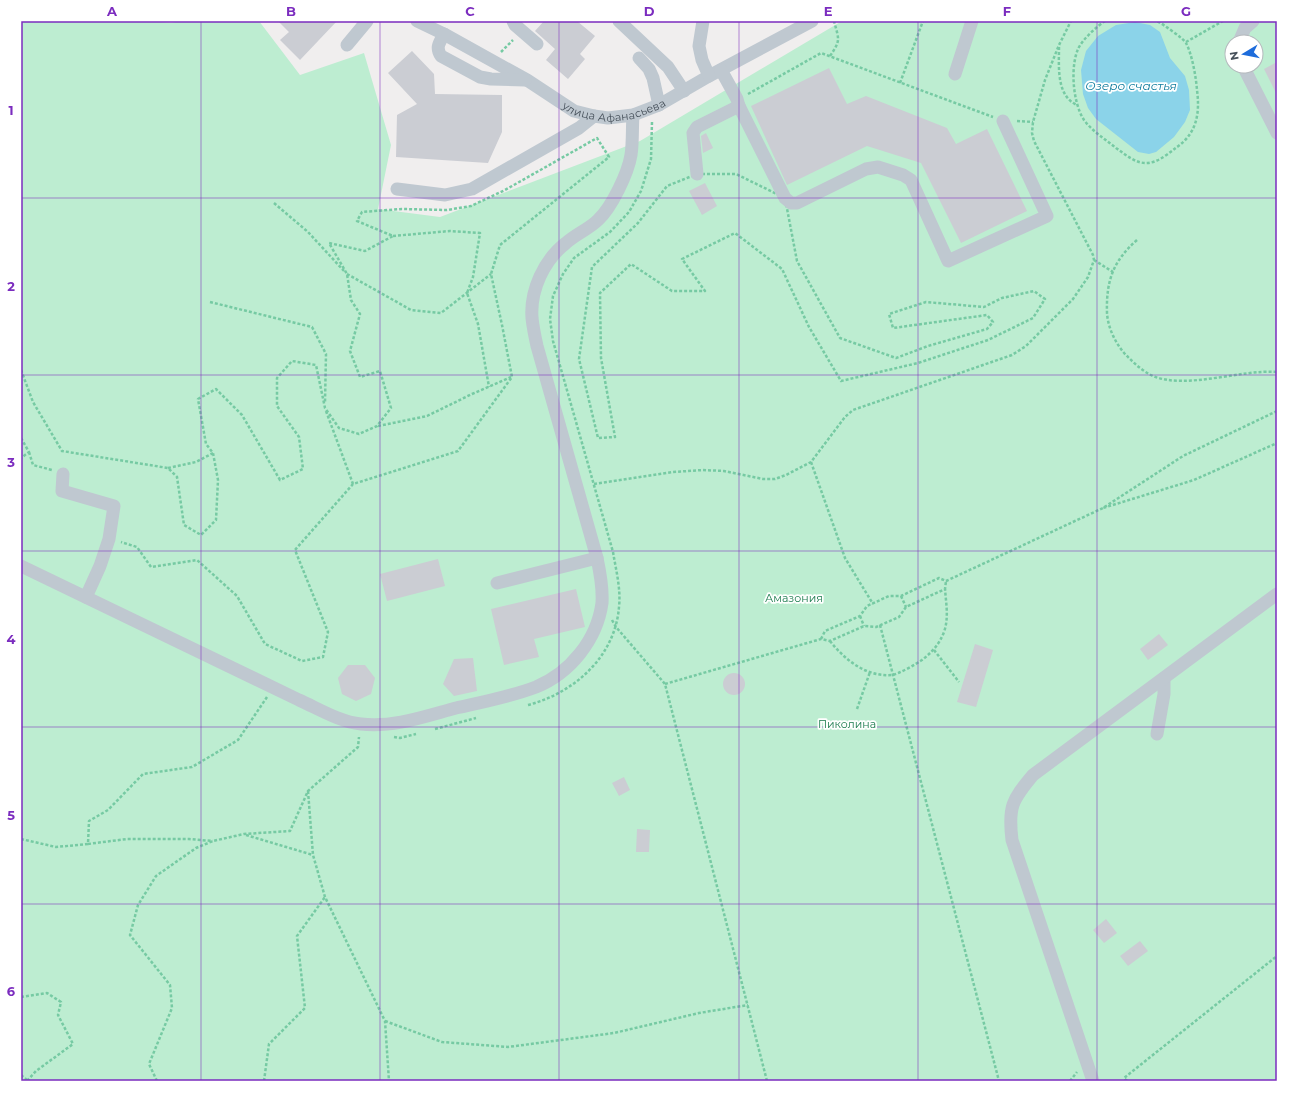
<svg xmlns="http://www.w3.org/2000/svg" width="1298" height="1102" font-family="Montserrat,sans-serif">
<style>
.green{fill:#bdedd1;fill-rule:evenodd}
.water{fill:#8bd3e9}
.building{fill:#cbcdd3}
.lines{fill:none;stroke-linecap:round;stroke-linejoin:round}
.path{stroke:#76caa3;stroke-width:2.5;stroke-dasharray:3 2;stroke-linecap:butt}
.minor{stroke:#bfc8d0;stroke-width:13}
.grid{fill:none;stroke:#7b2cbf;stroke-width:1;stroke-opacity:0.55}
.labels{text-anchor:middle;dominant-baseline:central;stroke-width:3.5;stroke-linejoin:round;paint-order:stroke}
.street-label{font-size:11px;fill:#47515b;stroke:#fff}
.park-label{font-size:11px;fill:#197a4c;stroke:#fff}
.water-label{font-size:12px;font-style:italic;fill:#107c9d;stroke:#fff}
.neatline{fill:none;stroke:#7b2cbf;stroke-width:1.5}
.grid-label{font-size:13px;text-anchor:middle;font-weight:bold;fill:#7b2cbf}
</style>
<rect width="100%" height="100%" fill="#f0eeee"/>
<path class="green" d="M21,21h130l20,2 10,-2h78l41,54 64,-22 27,92 -13,64 62,8 200,-76 202,-120h435v1060h-1256zM1232,42h24v24h-24z"/>
<polygon class="water" points="1135,22 1150,25 1160,32 1170,58 1185,76 1189,90 1190,110 1185,122 1174,137 1156,152 1149,154 1138,152 1096,119 1088,108 1083,94 1081,70 1086,51 1098,36 1116,25"/>
<g class="building">
<polygon points="278,21 337,21 300,60 280,40 289,32"/>
<polygon points="544,21 577,21 595,36 580,54 585,59 568,79 546,60 555,49 535,31"/>
<polygon points="412,51 434,74 435,94 502,95 502,132 488,163 396,157 397,115 417,104 388,73"/>
<polygon points="1277,62 1277,95 1264,69"/>
<polygon points="829,68 847,104 866,96 947,128 956,144 987,129 1027,211 961,243 921,163 867,146 787,185 751,106"/>
<polygon points="706,133 713,148 703,153 701,136"/>
<polygon points="705,183 717,206 702,215 689,191"/>
<polygon points="438,559 445,586 387,601 380,574"/>
<polygon points="576,589 585,627 534,639 539,657 504,665 491,609"/>
<polygon points="1159,634 1168,645 1148,660 1140,649"/>
<polygon points="975,644 993,650 976,707 957,702"/>
<polygon points="473,658 477,691 454,696 443,684 454,659"/>
<polygon points="348,665 365,665 375,678 371,694 356,701 342,694 338,678"/>
<circle cx="734" cy="684" r="11"/>
<polygon points="624,777 630,790 619,796 612,783"/>
<polygon points="637,829 650,830 649,852 636,852"/>
<polygon points="1106,919 1117,933 1104,943 1093,930"/>
<polygon points="1140,941 1148,951 1128,966 1120,956"/>
</g>
<g class="lines">
<g class="path">
<path d="M1105,21c-9,6 -23,19 -27,28 -8,19 -5,54 6,71 9,12 21,19 32,28 10,7 20,16 32,15 11,-1 21,-10 29,-16 20,-14 23,-34 20,-57 -1,-13 -5,-36 -11,-47 -2,-4 -23,-19 -29,-22"/>
<polyline points="1186,42 1223,21"/>
<path d="M1059,47c0,19 -3,49 18,58"/>
<polyline points="501,52 513,40"/>
<path d="M830,56c11,-16 9,-16 4,-35"/>
<polyline points="900,83 923,21"/>
<polyline points="748,94 821,53 993,117"/>
<polyline points="1017,121 1033,122"/>
<polygon points="697,174 736,174 785,198 797,261 840,338 896,358 928,346 987,329 993,322 987,315 893,328 889,314 926,302 984,307 1002,298 1034,291 1045,299 1033,318 988,340 918,363 841,381 809,327 782,269 735,233 682,259 705,291 672,291 631,264 600,293 601,358 615,437 598,438 579,359 592,267 638,223 667,186"/>
<polyline points="274,203 308,232 344,271"/>
<polyline points="393,236 450,231 480,233 473,277 467,293 478,324 489,387"/>
<path d="M1137,240c-24,21 -31,41 -30,73 1,16 10,34 22,45 7,7 15,14 24,18 33,14 88,-7 124,-4"/>
<polyline points="1094,260 1113,272"/>
<polyline points="347,274 411,310 441,313 491,274"/>
<polyline points="210,302 312,327 326,354 325,402"/>
<polyline points="21,370 33,402 62,451 168,468 177,477 184,525 201,535 216,520 218,480 213,453 206,444 198,399 216,389 242,415 280,480 303,469 299,437 277,406 277,378 292,361 316,365 325,408 339,428 359,434 377,426 391,408 380,371 360,377 350,351 360,314 351,300 347,274 329,243 365,251 393,236 357,221 362,212 402,209 447,210 471,206 505,190 597,138 609,157 500,245 491,274 502,325 512,377 458,451 353,484 295,550 328,632 323,657 302,661 265,644 237,596 197,560 151,567 137,547 121,542"/>
<polyline points="326,411 353,484"/>
<polyline points="1277,411 1183,456 1103,508 1194,480 1277,443"/>
<polyline points="378,426 427,416 472,394 511,377"/>
<polyline points="21,438 29,452 21,458"/>
<polyline points="29,452 33,465 52,470"/>
<polyline points="811,462 845,558 873,604"/>
<polyline points="168,468 196,462 213,453"/>
<polyline points="594,484 673,472 703,470 724,471 763,479 775,479 786,475 811,462 845,417 853,410 1012,355 1026,346 1073,299 1088,277 1094,260 1093,255 1034,141 1032,133 1033,122 1045,80 1059,45 1071,21"/>
<polyline points="901,596 906,607"/>
<polyline points="860,616 864,626"/>
<polyline points="612,620 616,627 665,684 767,1081"/>
<polyline points="880,625 999,1081"/>
<polyline points="821,639 825,631 860,616 867,606 889,596 901,596 939,578 946,581 1103,508"/>
<path d="M830,641c15,19 36,36 62,34 7,-1 24,-11 30,-15 10,-8 17,-15 22,-28 5,-14 2,-29 1,-43"/>
<polyline points="934,650 959,682"/>
<polyline points="665,684 821,639 830,641 864,626 876,627 899,617 906,607 945,589 946,581"/>
<path d="M528,705c46,-12 87,-48 91,-98 2,-18 -3,-37 -6,-55l-60,-211 -3,-22 3,-23 10,-22 11,-16 36,-26 19,-20 12,-21 10,-32 1,-37"/>
<polyline points="857,709 870,672"/>
<polyline points="435,729 476,718"/>
<polyline points="394,737 400,738 416,734"/>
<polyline points="308,791 313,855 325,897 385,1021 389,1081"/>
<polyline points="246,835 313,855"/>
<polyline points="21,839 56,847 88,844 89,821 108,810 143,774 192,767 238,740 267,697"/>
<polyline points="88,844 127,839 189,839 213,841"/>
<polyline points="21,997 47,993 61,1002 58,1015 73,1044 36,1071 27,1081"/>
<polyline points="385,1021 442,1042 508,1047 614,1033 699,1013 748,1005"/>
<polyline points="21,1075 27,1080"/>
<polyline points="157,1081 149,1064 172,1008 170,985 130,935 138,905 156,876 196,848 213,841 244,834 290,831 308,791 358,747 359,737"/>
<polyline points="264,1081 269,1044 305,1008 297,936 325,897"/>
<polyline points="1070,1081 1077,1072"/>
<polyline points="1127,1081 1124,1078 1277,956"/>
</g>
<g class="minor">
<path id="s1" d="M417,21l27,13 83,46 47,31 20,5 14,2 25,-3 26,-10 50,-29 103,-55"/>
<polyline points="513,21 515,25 537,44"/>
<polyline points="619,21 668,67 684,91"/>
<polyline points="703,21 699,46 702,60 709,76"/>
<path d="M444,34c-4,8 -9,13 -3,22l39,21 11,2 34,1"/>
<polyline points="1239,42 1245,28 1253,21"/>
<polyline points="347,45 367,21"/>
<polyline points="639,58 649,69 653,78 659,105"/>
<polyline points="1243,66 1277,133"/>
<polyline points="721,70 737,99 739,106 785,198 791,203 797,203 866,169 878,167 903,175 911,180 948,261 1047,216 1003,121"/>
<polyline points="955,74 972,21"/>
<polyline points="697,174 693,133 697,127 739,106"/>
<polyline points="397,189 445,195 472,189 579,128 594,116"/>
<polyline points="63,474 62,491 114,506 109,539 100,566 86,597"/>
<path d="M21,566l278,134c20,9 41,22 62,24 32,4 65,-8 95,-16 27,-6 54,-11 80,-21 34,-14 61,-47 66,-84 1,-15 -2,-31 -5,-45l-60,-212c-2,-9 -4,-19 -5,-28 -2,-28 12,-58 34,-75 10,-9 23,-14 32,-23 14,-13 30,-47 33,-65 2,-13 1,-27 2,-40"/>
<polyline points="497,583 597,558"/>
<polyline points="1157,734 1164,694 1164,678"/>
<path d="M1093,1081l-81,-241c-4,-33 0,-40 21,-65l244,-181"/>
</g>
</g>
<path class="grid" d="M201,21v1060M380,21v1060M559,21v1060M739,21v1060M918,21v1060M1097,21v1060M21,198h1256M21,375h1256M21,551h1256M21,727h1256M21,904h1256"/>
<g class="labels">
<g class="street-label">
<text stroke="none"><textPath href="#s1" startOffset="222">улица Афанасьева</textPath></text>
</g>
<g class="park-label">
<text x="794" y="598">Амазония</text>
<text x="847" y="724">Пиколина</text>
</g>
<g class="water-label">
<text x="1131" y="85">Озеро счастья</text>
</g>
</g>
<rect width="1298" height="1102" fill="none" stroke="#ffffff" stroke-width="44"/>
<g transform="translate(1244 54) rotate(260)"><circle r="19" fill="#ffffff" stroke="#b5b9bd"/>
<path d="M0-3L7 15L0 10L-7 15Z" fill="#1e6cdb"/>
<text y="-6" font-size="11" font-weight="bold" text-anchor="middle" fill="#47515b">N</text>
</g>
<rect x="22" y="22" width="1254" height="1058" class="neatline"/>
<g class="grid-label">
<text x="112" y="16">A</text>
<text x="291" y="16">B</text>
<text x="470" y="16">C</text>
<text x="649" y="16">D</text>
<text x="828" y="16">E</text>
<text x="1007" y="16">F</text>
<text x="1186" y="16">G</text>
<text x="11" y="115">1</text>
<text x="11" y="291">2</text>
<text x="11" y="467">3</text>
<text x="11" y="644">4</text>
<text x="11" y="820">5</text>
<text x="11" y="996">6</text>
</g>
</svg>
